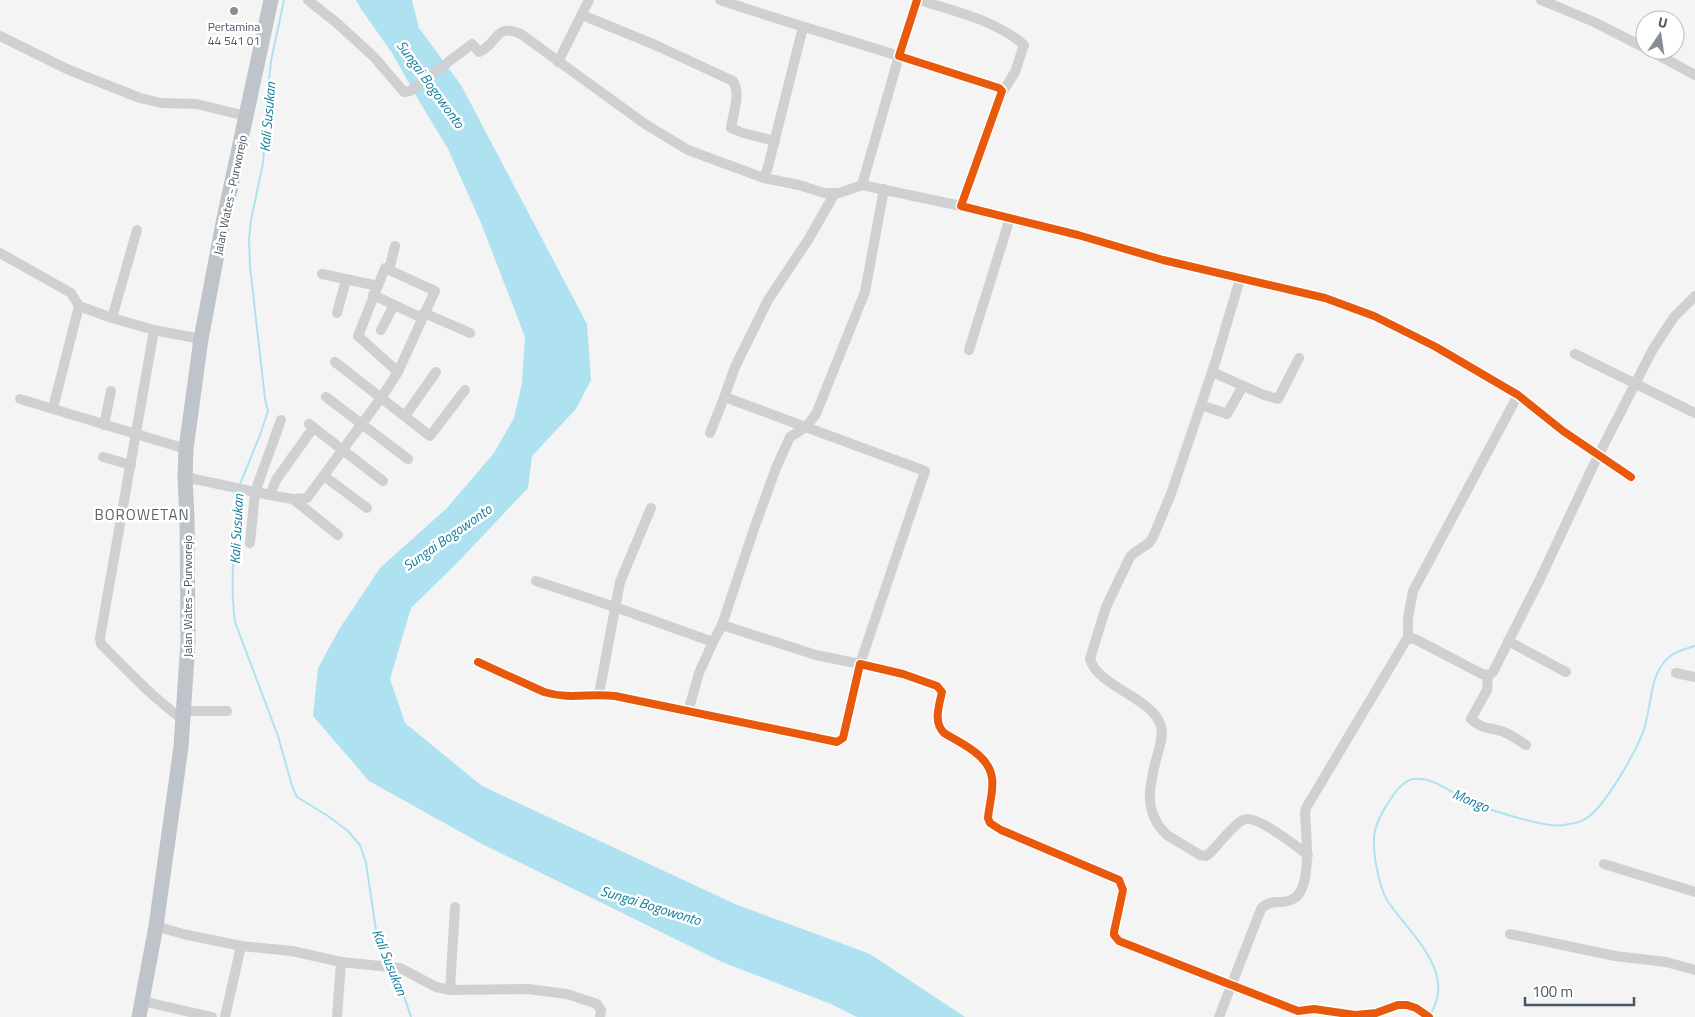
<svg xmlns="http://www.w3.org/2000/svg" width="1695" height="1017" font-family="'Titillium Web',sans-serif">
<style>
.water{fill:#aee2f0}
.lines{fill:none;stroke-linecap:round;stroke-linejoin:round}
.stream{stroke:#aee2f0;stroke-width:2}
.minor{stroke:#ced0d2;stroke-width:10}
.highway{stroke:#bec4c9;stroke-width:15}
.cycleway-casing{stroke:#fff;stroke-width:11}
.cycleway{stroke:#e8590c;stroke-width:8}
.poi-dot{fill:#868d94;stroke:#fff;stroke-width:2}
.labels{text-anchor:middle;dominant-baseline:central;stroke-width:5;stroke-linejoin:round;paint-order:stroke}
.poi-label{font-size:12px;fill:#4a5661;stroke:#fff}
.street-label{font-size:12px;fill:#4a5661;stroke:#fff}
.water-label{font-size:14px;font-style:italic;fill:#0c7c9b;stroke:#fff}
.quarter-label{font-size:15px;letter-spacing:1px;fill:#5f6368;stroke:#fff}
</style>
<rect width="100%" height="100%" fill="#f4f4f4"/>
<polygon class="water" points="356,0 412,0 419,28 461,85 587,324 591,380 576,409 532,456 528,488 457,563 411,608 390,679 405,723 482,786 735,904 870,954 965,1017 857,1017 831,1004 722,962 482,844 369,781 313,716 318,668 340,628 380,568 447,508 494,453 514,418 522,383 525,337 481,223 448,149 419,101 392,53 361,9"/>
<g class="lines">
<g class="stream">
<polyline points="240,484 260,435 268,411 265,399 250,266 249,239 251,220 263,163 268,89 271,61 284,0"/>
<path d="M237,491c-1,8 1,16 0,23 -3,36 -7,72 -2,108l43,114 14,50 5,11 31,19 20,15 12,14 6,18 10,67 17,33"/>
<polyline points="396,972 411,1017"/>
<path d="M1430,1015c28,-44 -22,-82 -43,-115 -8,-14 -14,-45 -13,-62 1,-14 8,-26 16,-38 5,-8 14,-20 24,-21 23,-2 39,17 59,24 17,7 75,26 91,22 6,-1 16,-2 21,-6 19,-10 52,-69 59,-90 8,-23 5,-54 24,-71 7,-7 18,-9 27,-12"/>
</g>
<g class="minor">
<path d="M308,0l30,24 36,33 30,35 6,-1 62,-47 7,8c19,-7 15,-30 42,-18l124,90 43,26 76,28 35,7 25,8h15l23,-8"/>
<path d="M720,0c59,20 119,37 179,56l-37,129 99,21"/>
<polyline points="917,0 899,56 999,88 1002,91 961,206 1078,235 1163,260 1325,298 1374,316 1436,347 1518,395 1563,431 1631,477"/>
<path d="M920,0c36,12 75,20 104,45l-9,27 -13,21"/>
<polyline points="1541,0 1594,22 1645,48"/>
<path d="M582,15l71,29 80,37c8,14 0,32 -2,47l12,5 32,8"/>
<polyline points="0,36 69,70 140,98 161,103 197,104 246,116"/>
<polyline points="1649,50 1695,75"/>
<polyline points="558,62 589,0"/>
<polyline points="764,178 768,167 803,27"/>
<polyline points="0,253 71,293 79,306 112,318 154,330 201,339"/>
<polyline points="389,270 395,246"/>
<polyline points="322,274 378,286"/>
<path d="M1240,279l-24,81 -45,134 -18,43 -4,6 -15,10 -4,4 -24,50 -16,52c7,27 63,39 71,67 2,8 0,15 -2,23 -8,30 -19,61 8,86l33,20 6,1 4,-3c8,-8 24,-29 33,-33 12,-7 54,27 65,35"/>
<polyline points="373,295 422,318"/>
<polyline points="337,313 346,280"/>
<polyline points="424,313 470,333"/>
<polyline points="112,318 137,230"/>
<path d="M154,330l-54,308 1,6c26,26 51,53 80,74"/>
<polyline points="381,330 394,305"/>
<polyline points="969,350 1010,218"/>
<polyline points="1575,354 1695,413"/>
<polyline points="335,362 430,436 465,390"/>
<polyline points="1212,372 1264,395 1278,399 1299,358"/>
<polyline points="326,397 408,459"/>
<polyline points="724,398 735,367 768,300 808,240 835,193"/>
<polyline points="20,399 186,449"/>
<polyline points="1201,405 1227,414 1243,386"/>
<polyline points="53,408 79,306"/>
<polyline points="405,416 436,372"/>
<polyline points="309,424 383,481"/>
<polyline points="104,425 111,391"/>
<polyline points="710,433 724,398 730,399 925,471 860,664 816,655 722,625"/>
<polyline points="103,457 131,465"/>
<polyline points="324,476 367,508"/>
<polyline points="185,477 270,495 293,499 307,498 381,398 398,372 435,291 385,268 358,336 398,372"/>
<polyline points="270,495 276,480 313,428"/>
<polyline points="293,499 338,535"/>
<polyline points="250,543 255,492 281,420"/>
<polyline points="536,581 615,607 713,642"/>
<polyline points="1408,638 1408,618 1413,591 1518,395"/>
<polyline points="1508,641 1566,672"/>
<path d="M478,662l66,30c26,8 45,1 71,4l222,46 6,-4 17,-74 43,10 34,12 5,6c-3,14 -9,30 2,41 18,11 45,22 48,45 2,12 -3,27 -4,40l2,5 11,7 118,50 4,10 -9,42v3l5,6 179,70 16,-2 41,6 21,-2 22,-8h9l9,3 13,9"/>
<polyline points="1676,673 1695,677"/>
<path d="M1488,675l-1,15 -16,29c10,9 14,8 26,11 11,2 20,9 29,15"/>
<polyline points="599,694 620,582 651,508"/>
<polyline points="182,711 227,711"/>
<polyline points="688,712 699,673 713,642 722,625 755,526 776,468 790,437 806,427 816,414 865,292 884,189"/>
<polyline points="1604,864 1695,892"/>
<polyline points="156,926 183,934 241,946 292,951 341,962 400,968 436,987 450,990 528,989 567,994 597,1004 601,1010 600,1017"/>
<polyline points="1510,934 1615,956 1666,962 1695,970"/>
<polyline points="450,990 455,907"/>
<polyline points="142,1001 212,1017"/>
<polyline points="225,1017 241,946"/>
<polyline points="337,1017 341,962"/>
<path d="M1219,1017l42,-108c11,-12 20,-3 32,-10 20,-10 13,-66 12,-85l1,-6 99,-166 3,-4 7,1 67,35 6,1 5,-3 48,-95 53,-113 59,-115 21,-32 21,-21"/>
</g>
<polyline class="highway" points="139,1017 156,926 181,747 188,642 187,519 185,477 186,449 201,339 223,223 271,0"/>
<g class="cycleway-casing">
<g id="cycleway">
<polyline points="917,0 899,56 999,88 1002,91 961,206 1078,235 1163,260 1325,298 1374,316 1436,347 1518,395 1563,431 1631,477"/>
<path d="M478,662l66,30c26,8 45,1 71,4l222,46 6,-4 17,-74 43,10 34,12 5,6c-3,14 -9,30 2,41 18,11 45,22 48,45 2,12 -3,27 -4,40l2,5 11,7 118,50 4,10 -9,42v3l5,6 179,70 16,-2 41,6 21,-2 22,-8h9l9,3 13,9"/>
</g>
</g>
<use href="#cycleway" class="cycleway"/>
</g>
<circle class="poi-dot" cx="234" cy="11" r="5"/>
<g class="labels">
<g class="poi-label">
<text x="234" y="26">Pertamina<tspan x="234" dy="14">44 541 01</tspan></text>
</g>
<g class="street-label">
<text transform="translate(230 195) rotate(-78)">Jalan Wates - Purworejo</text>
<text transform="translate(187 596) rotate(-90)">Jalan Wates - Purworejo</text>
</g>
<g class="water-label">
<text transform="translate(431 84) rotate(54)">Sungai Bogowonto</text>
<text transform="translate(267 117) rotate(-85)">Kali Susukan</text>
<text transform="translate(236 529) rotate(-87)">Kali Susukan</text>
<text transform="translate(447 537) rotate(-35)">Sungai Bogowonto</text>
<text transform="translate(1471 800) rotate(23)">Mongo</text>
<text transform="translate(651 905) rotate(17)">Sungai Bogowonto</text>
<text transform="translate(390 962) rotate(68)">Kali Susukan</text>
</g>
<g class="quarter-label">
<text x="142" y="514">BOROWETAN</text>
</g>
</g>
<g transform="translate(1660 35) rotate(13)"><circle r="24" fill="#ffffff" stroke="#b7bbc0"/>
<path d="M0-4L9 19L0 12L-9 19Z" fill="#868d94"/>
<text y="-8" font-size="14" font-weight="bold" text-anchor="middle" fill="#4a5661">U</text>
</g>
<path d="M1525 997v8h109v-8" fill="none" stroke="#4a5661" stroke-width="2.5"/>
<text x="1532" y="997" font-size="15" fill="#4a5661" stroke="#ffffff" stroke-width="4" paint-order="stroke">100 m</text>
</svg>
